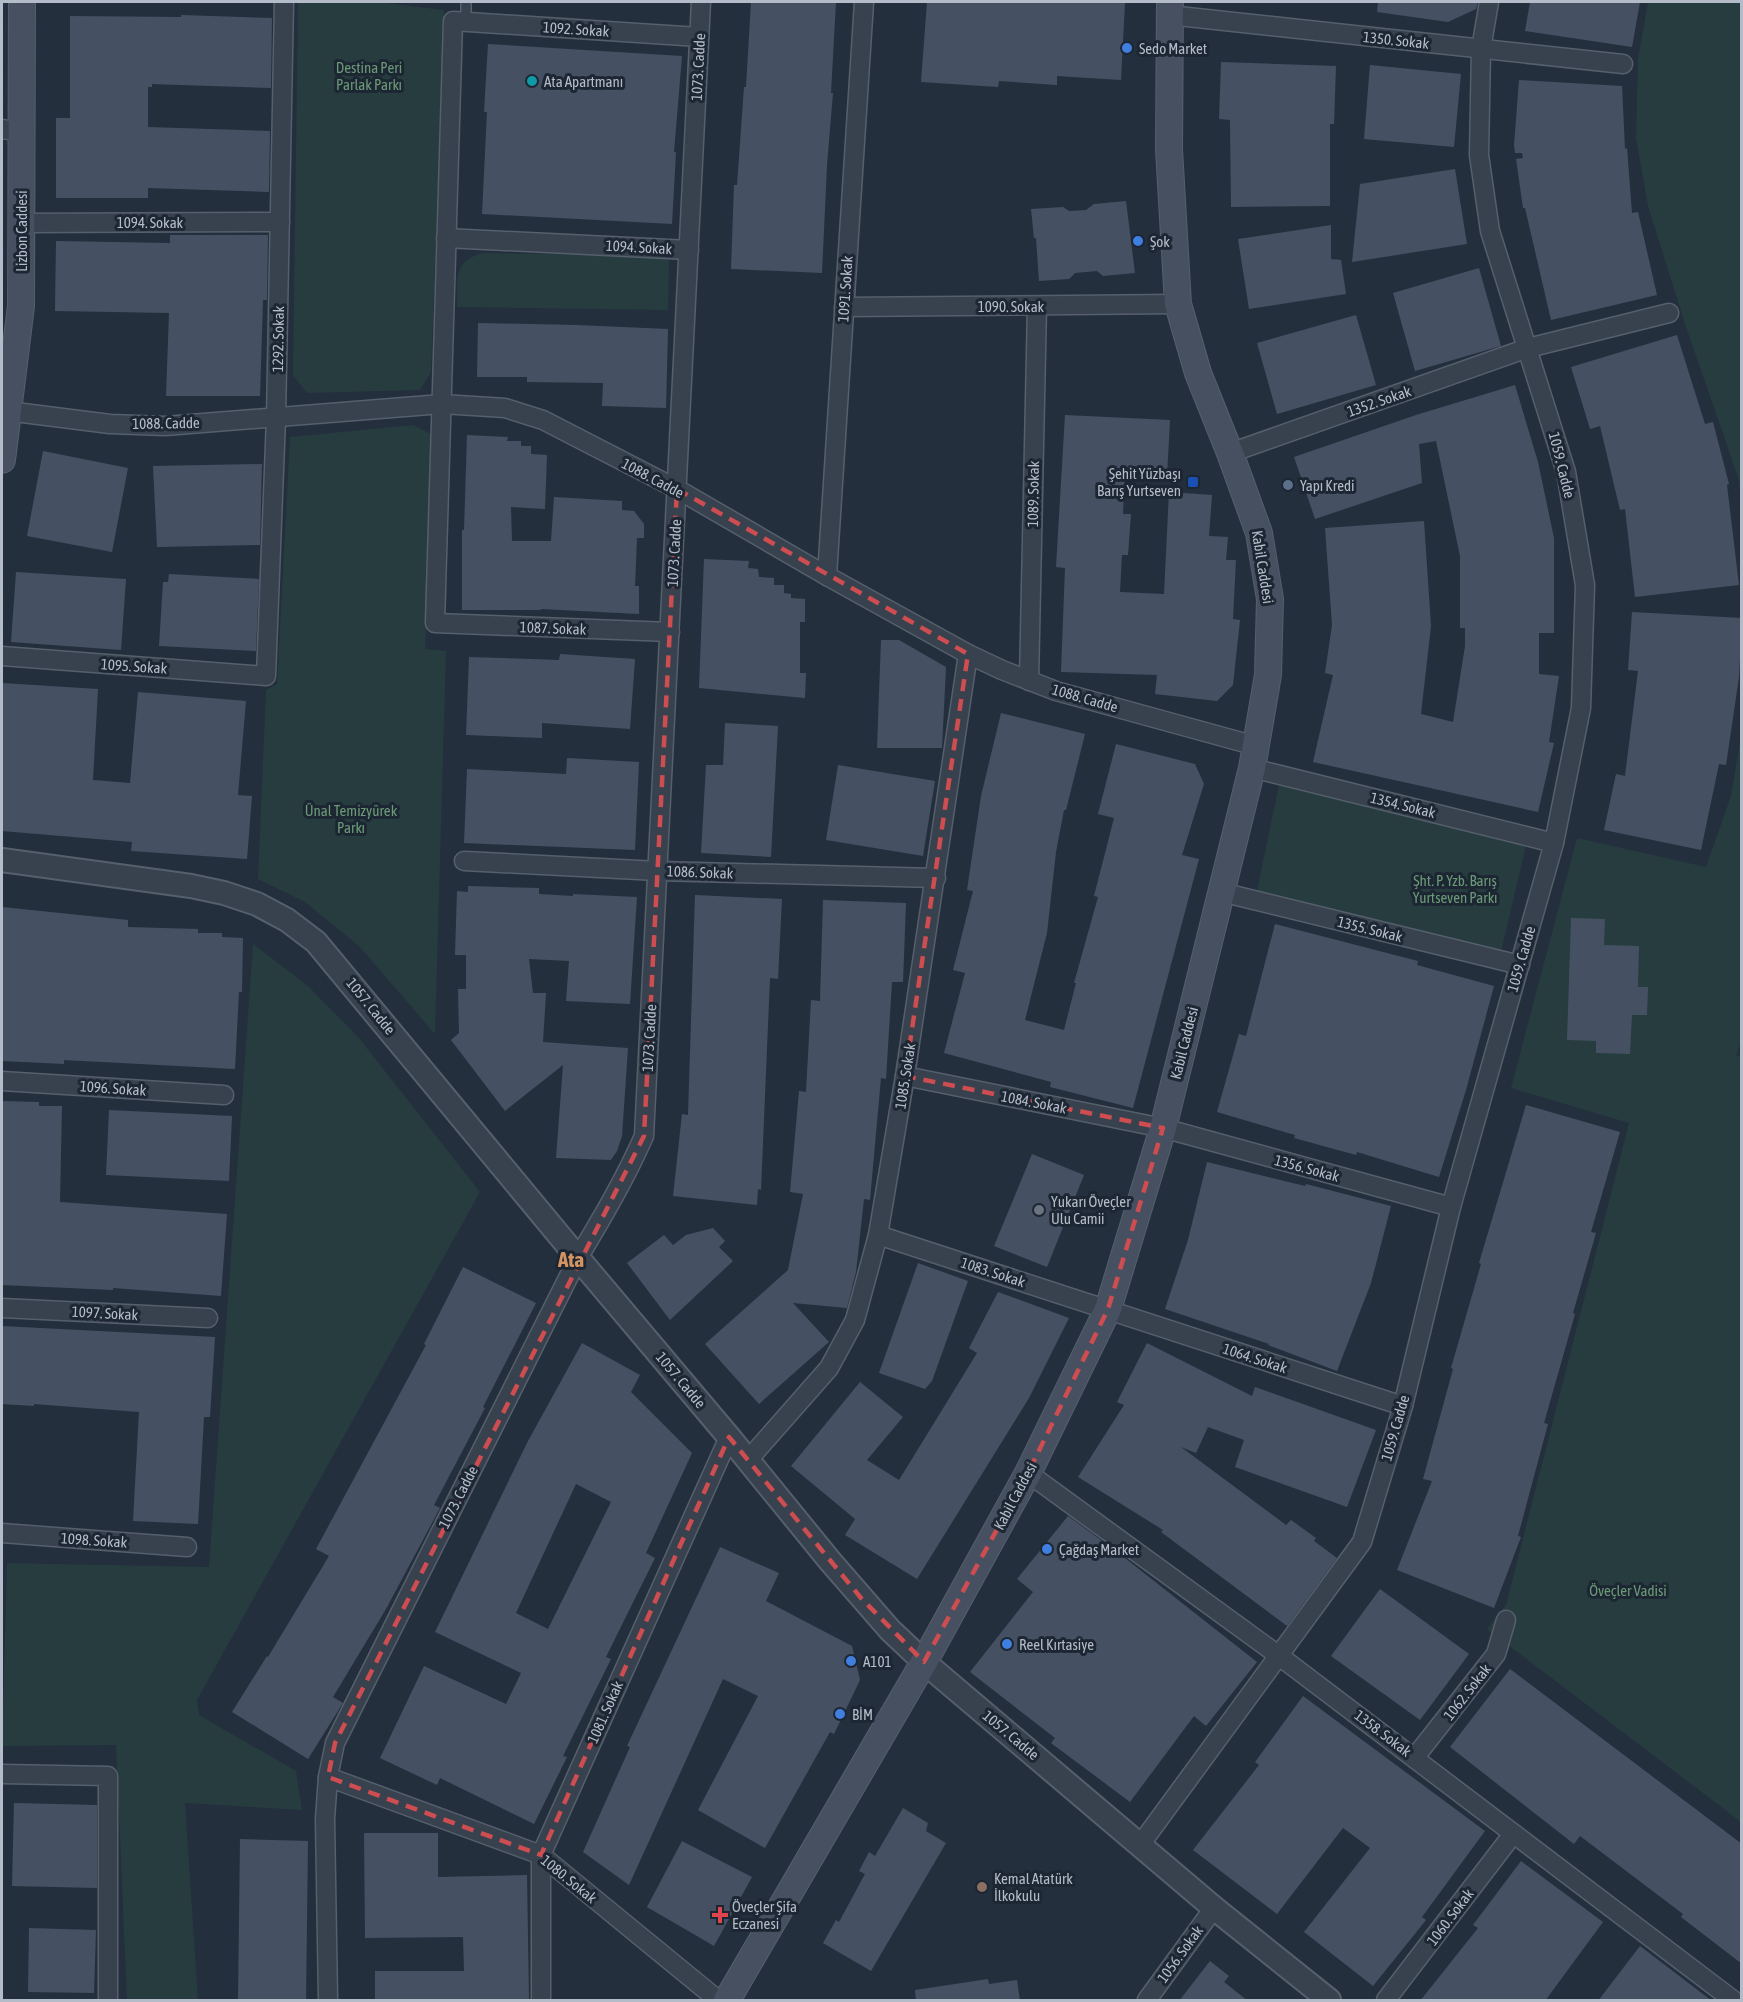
<svg xmlns="http://www.w3.org/2000/svg" width="1743" height="2002" font-family="'Asap Condensed',sans-serif">
<style>
.green{fill:#263c3f}
.building{fill:#455162;fill-rule:evenodd}
.lines{fill:none;stroke-linecap:round;stroke-linejoin:round}
.service-casing{stroke:#565f6c;stroke-width:12}
.minor-casing{stroke:#565f6c;stroke-width:21}
.tertiary-casing{stroke:#565f6c;stroke-width:26}
.secondary-casing{stroke:#565f6c;stroke-width:28}
.service{stroke:#38414e;stroke-width:9}
.minor{stroke:#38414e;stroke-width:18}
.tertiary{stroke:#38414e;stroke-width:22}
.secondary{stroke:#465061;stroke-width:26}
.marked{fill:none;stroke:#ce4d50;stroke-width:4.5;stroke-dasharray:12 8;stroke-linejoin:round}
.shop-dot{fill:#3f7fe0;stroke:#1d2633;stroke-width:2}
.culture-dot{fill:#0f9aa8;stroke:#1d2633;stroke-width:2}
.transit-dot{fill:#1a4fb4;stroke:#1d2633;stroke-width:2}
.service-dot{fill:#5c6f8a;stroke:#1d2633;stroke-width:2}
.worship-dot{fill:#6b7280;stroke:#1d2633;stroke-width:2}
.education-dot{fill:#8d6e63;stroke:#1d2633;stroke-width:2}
.health-dot{fill:#e0444e;stroke:#1d2633;stroke-width:2}
.labels{text-anchor:middle;dominant-baseline:central;stroke-width:6;stroke-linejoin:round;paint-order:stroke}
.street-label{font-size:15px;fill:#b4bcc9;stroke:#1d2633}
.poi-label{font-size:15px;fill:#b4bcc9;stroke:#1d2633;text-anchor:start}
.park-label{font-size:15px;fill:#6b9a76;stroke:#1d2633}
.district-label{font-size:21px;font-weight:bold;fill:#d59563;stroke:#1d2633}
</style>
<rect width="100%" height="100%" fill="#242f3e"/>
<g class="green">
<polygon points="298,2 377,2 444,10 431,372 420,390 307,393 293,375"/>
<polygon points="1648,2 1741,2 1741,505 1739,480 1685,324 1648,206 1636,138 1638,59"/>
<path d="M482,253l187,3 -1,54 -211,-3c1,-27 -5,-45 25,-54z"/>
<polygon points="413,425 435,436 425,649 446,651 435,1034 359,946 305,902 258,879 266,690 277,684 290,437"/>
<polygon points="1741,735 1742,1039 1736,1055 1742,1058 1741,1822 1487,1629 1506,1605 1629,1123 1511,1088 1577,838 1706,867 1731,796"/>
<polygon points="1279,785 1526,846 1499,960 1256,895"/>
<polygon points="253,944 308,986 359,1038 480,1192 197,1700 199,1715 296,1771 302,1810 185,1803 198,2000 127,2000 116,1745 2,1746 7,1563 209,1567"/>
</g>
<g class="building">
<polygon points="751,2 836,2 831,93 833,93 827,165 822,273 731,269 734,185 737,185 744,87 746,87"/>
<polygon points="927,2 1125,3 1121,80 1057,76 1057,85 999,81 998,87 921,82"/>
<polygon points="1378,2 1478,2 1476,9 1448,22 1377,12"/>
<polygon points="1530,2 1640,2 1632,47 1525,31"/>
<polygon points="181,15 272,18 271,88 152,84 152,87 148,87 148,127 270,131 269,192 148,188 148,198 56,198 56,118 70,118 70,16 181,17"/>
<polygon points="488,44 682,56 674,152 676,152 672,224 482,214 487,112 484,112"/>
<polygon points="1221,62 1336,66 1334,124 1330,124 1330,206 1231,207 1230,120 1219,119"/>
<polygon points="1370,65 1461,74 1454,147 1364,139"/>
<polygon points="1519,80 1622,86 1625,149 1627,148 1632,213 1638,212 1657,295 1551,320 1525,208 1523,208 1516,159 1523,158 1522,153 1515,153 1514,145"/>
<polygon points="1455,169 1467,244 1352,262 1360,184"/>
<polygon points="1126,201 1135,273 1103,276 1097,271 1075,273 1069,279 1039,281 1036,238 1034,238 1031,209 1063,207 1069,211 1086,210 1094,204"/>
<polygon points="1331,225 1331,259 1341,260 1346,294 1249,309 1238,239"/>
<polygon points="170,235 268,235 267,300 263,300 260,396 166,396 169,313 55,311 56,241 170,243"/>
<polygon points="1479,268 1501,346 1415,371 1393,293"/>
<polygon points="1356,315 1376,385 1277,414 1257,343"/>
<polygon points="478,323 576,325 668,329 666,408 602,406 603,383 527,382 527,377 477,377"/>
<polygon points="1677,335 1705,424 1713,422 1729,484 1727,485 1739,585 1635,597 1625,509 1620,510 1600,426 1590,429 1571,367"/>
<polygon points="1515,385 1538,462 1554,538 1554,633 1539,633 1539,674 1559,676 1549,742 1554,743 1538,812 1313,762 1333,675 1325,673 1332,625 1325,528 1424,521 1431,626 1421,714 1453,722 1465,646 1465,628 1460,628 1460,556 1436,441 1419,444 1422,483 1315,519 1294,457 1416,415"/>
<polygon points="1065,415 1170,420 1167,476 1125,474 1123,514 1131,514 1128,555 1122,555 1120,592 1164,594 1169,492 1212,495 1209,536 1228,537 1226,560 1236,560 1233,619 1240,620 1233,685 1217,701 1155,694 1157,675 1061,672 1065,568 1056,567"/>
<polygon points="467,435 508,437 507,441 521,441 521,446 531,446 531,454 547,455 545,509 511,507 512,541 551,541 554,497 622,501 622,510 634,511 644,524 644,538 637,538 635,586 639,586 639,614 541,609 541,610 462,610 462,530 464,530"/>
<polygon points="43,451 128,468 112,552 27,536"/>
<polygon points="262,464 260,545 157,547 153,466"/>
<polygon points="704,559 749,561 748,568 758,569 759,577 774,578 774,585 784,585 784,593 791,594 791,598 805,599 805,622 800,622 800,673 806,673 805,698 699,688"/>
<polygon points="16,572 126,579 121,650 11,642"/>
<polygon points="169,574 259,579 256,651 159,646 163,582 168,582"/>
<polygon points="1632,612 1742,618 1739,677 1726,765 1719,764 1701,850 1604,830 1616,774 1625,776 1638,671 1628,670"/>
<polygon points="881,640 899,640 946,667 942,748 877,748"/>
<polygon points="560,654 635,659 630,729 542,723 542,738 466,735 469,657 559,660"/>
<polygon points="2,683 98,689 93,780 130,783 138,692 246,701 238,795 252,796 247,859 131,851 132,842 2,831"/>
<polygon points="1001,713 1085,734 1066,810 1064,810 1056,852 1047,933 1025,1020 1064,1030 1076,983 1074,983 1098,897 1094,896 1114,818 1098,814 1116,744 1195,764 1204,784 1182,855 1199,859 1133,1108 1050,1087 1051,1082 944,1053 965,973 953,970 973,891 967,890 981,796"/>
<polygon points="725,723 778,726 771,857 701,853 706,765 723,765"/>
<polygon points="567,758 639,762 635,850 464,843 467,769 566,774"/>
<polygon points="838,765 935,781 923,856 826,840"/>
<polygon points="468,886 539,888 539,894 573,896 573,894 637,897 630,1004 566,1001 569,961 529,959 533,993 546,993 543,1042 628,1048 622,1136 617,1151 611,1160 556,1158 563,1065 505,1111 451,1040 459,1033 458,989 466,989 466,955 455,955 457,891 468,892"/>
<polygon points="695,895 782,899 778,979 770,978 761,1190 758,1189 757,1205 673,1196 682,1114 688,1115"/>
<polygon points="823,900 906,903 903,982 892,982 886,1079 881,1078 870,1200 864,1199 856,1272 847,1308 793,1303 829,1342 759,1404 705,1344 788,1270 803,1194 790,1192 799,1091 806,1092 811,1000 820,1001"/>
<polygon points="2,907 128,920 128,927 198,929 198,933 222,933 222,937 243,938 242,992 239,992 235,1069 64,1060 64,1064 2,1061"/>
<polygon points="1571,918 1605,919 1604,945 1639,946 1638,987 1648,987 1647,1015 1632,1015 1630,1054 1596,1053 1596,1041 1567,1040"/>
<polygon points="1275,924 1418,961 1417,965 1494,986 1466,1090 1439,1177 1357,1152 1356,1155 1294,1138 1295,1135 1217,1112 1239,1034 1246,1036"/>
<polygon points="2,1101 39,1102 39,1106 62,1106 60,1202 227,1214 221,1296 113,1288 113,1290 2,1285"/>
<polygon points="1526,1105 1620,1132 1591,1232 1596,1233 1573,1313 1575,1314 1544,1423 1548,1424 1518,1536 1521,1537 1494,1608 1397,1570 1432,1481 1423,1479 1453,1369 1451,1368 1481,1264 1479,1263"/>
<polygon points="109,1110 232,1116 229,1181 106,1175"/>
<polygon points="1032,1154 1084,1175 1047,1267 994,1246"/>
<polygon points="1207,1162 1305,1186 1306,1184 1391,1206 1371,1283 1337,1371 1268,1345 1269,1344 1165,1309 1188,1240"/>
<polygon points="713,1228 725,1241 719,1247 733,1261 670,1320 627,1263 664,1235 673,1245 686,1235"/>
<polygon points="918,1263 968,1281 932,1381 925,1389 879,1373"/>
<polygon points="463,1267 536,1303 483,1407 485,1408 434,1505 440,1508 386,1609 333,1697 343,1703 308,1759 232,1712 267,1656 268,1657 329,1556 316,1549 426,1345 424,1344"/>
<polygon points="998,1292 1069,1318 1029,1398 917,1579 845,1535 855,1519 791,1466 860,1382 903,1417 867,1460 899,1480 977,1353 969,1348"/>
<polygon points="2,1326 215,1337 210,1417 204,1417 198,1524 133,1521 139,1412 34,1404 34,1406 2,1404"/>
<path d="M582,1343l58,32 -9,17 61,61 -46,100 9,5 -49,99 5,2 -48,97 4,1 -33,67 -94,-46 -3,7 -57,-27 44,-92 82,38 15,-31 -86,-41 93,-191zM576,1484l35,18 -63,127 -32,-16z"/>
<polygon points="1147,1343 1252,1396 1255,1387 1376,1430 1347,1507 1235,1467 1244,1440 1208,1427 1196,1453 1181,1447 1286,1525 1291,1520 1316,1538 1314,1541 1337,1558 1287,1626 1161,1532 1163,1530 1078,1477 1124,1405 1117,1402"/>
<polygon points="1068,1516 1116,1551 1257,1662 1206,1726 1194,1716 1130,1802 1051,1743 1055,1738 970,1672 1033,1592 1017,1579"/>
<polygon points="720,1547 779,1573 766,1601 852,1646 860,1680 834,1734 830,1732 765,1848 698,1810 758,1696 723,1679 629,1885 583,1852 630,1747 627,1746"/>
<polygon points="1380,1589 1469,1654 1420,1720 1331,1656"/>
<polygon points="1510,1669 1742,1844 1742,1964 1681,1917 1683,1914 1580,1836 1574,1844 1450,1747"/>
<polygon points="1303,1696 1485,1831 1422,1917 1426,1920 1373,1986 1304,1932 1370,1848 1343,1828 1277,1914 1193,1850 1259,1765 1255,1762"/>
<polygon points="14,1803 97,1805 97,1888 12,1886"/>
<polygon points="903,1808 928,1823 926,1831 946,1843 871,1971 823,1943 836,1920 839,1922 865,1874 859,1871 869,1852 875,1856"/>
<polygon points="364,1833 438,1833 438,1877 527,1875 529,2001 375,2001 375,1971 464,1971 463,1937 365,1938"/>
<polygon points="240,1839 308,1841 306,2001 238,2001"/>
<polygon points="682,1841 752,1877 714,1946 647,1907"/>
<polygon points="1521,1861 1603,1922 1545,2001 1420,2001 1478,1928 1473,1925"/>
<polygon points="29,1928 96,1930 94,1993 28,1992"/>
<polygon points="1640,1946 1712,2001 1598,2001"/>
<polygon points="1210,1961 1229,1976 1224,1982 1248,2001 1179,2001"/>
<polygon points="988,1979 989,1984 1017,1980 1020,2001 916,2001 915,1990"/>
</g>
<g class="lines">
<g class="service-casing">
<polyline id="service" points="466,22 466,2"/>
</g>
<g class="minor-casing">
<g id="minor">
<polyline points="1169,15 1623,64"/>
<polyline points="2,129 21,132"/>
<polyline points="21,223 280,222"/>
<polyline points="446,238 689,250"/>
<polyline points="844,307 1178,304"/>
<polyline points="7,411 110,424 165,426 442,404 505,408 543,420 677,489 827,576 968,654 1002,670 1056,691 1256,746"/>
<polyline points="1230,453 1528,348 1669,313"/>
<polyline points="827,576 864,2"/>
<polyline points="670,632 435,623 453,21 699,37"/>
<polyline points="2,656 266,676 276,418 284,2"/>
<polyline points="1029,681 1037,306"/>
<polyline points="1252,768 1554,843"/>
<polyline points="464,861 658,871 936,878"/>
<polyline points="1221,892 1520,965"/>
<polyline points="905,1076 1163,1128 1451,1207"/>
<polyline points="2,1081 224,1095"/>
<polyline points="878,1235 1403,1406"/>
<polyline points="2,1308 208,1318"/>
<polyline points="748,1460 829,1368 855,1320 878,1235 905,1076 968,654"/>
<polyline points="1028,1473 1278,1655 1733,2000"/>
<polyline points="2,1533 187,1547"/>
<polyline points="1415,1757 1496,1654 1506,1620"/>
<polyline points="2,1774 108,1776 108,2000"/>
<polyline points="328,1777 541,1855 718,2000"/>
<polyline points="1140,1845 1362,1542 1403,1406 1451,1207 1554,843 1581,708 1585,585 1566,472 1490,231 1479,155 1481,49 1489,2"/>
<path d="M328,2000l-3,-181 3,-42 7,-34 243,-485c24,-40 47,-79 66,-122l57,-1134"/>
<polyline points="541,2000 541,1855 729,1437"/>
<polyline points="1147,2000 1214,1908"/>
<polyline points="1386,2000 1513,1834"/>
</g>
</g>
<g class="tertiary-casing">
<polyline id="tertiary" points="2,860 191,886 224,893 257,904 287,920 316,942 578,1258 729,1437 830,1561 890,1630 924,1662 1214,1908 1329,2000"/>
</g>
<g class="secondary-casing">
<g id="secondary">
<polyline points="2,460 21,306 22,2"/>
<polyline points="727,2000 924,1662 1028,1473 1108,1309 1163,1128 1252,768 1268,675 1270,599 1259,533 1230,453 1198,373 1178,304 1169,149 1170,2"/>
</g>
</g>
<use href="#service" class="service"/>
<use href="#minor" class="minor"/>
<use href="#tertiary" class="tertiary"/>
<use href="#secondary" class="secondary"/>
</g>
<path class="marked" d="M677,489l291,165 -63,422 258,52 -55,181 -80,164 -104,189 -63,-64 -132,-161 -188,418 -213,-78 7,-34 309,-607z"/>
<g class="shop-dot">
<circle cx="1127" cy="48" r="6"/>
<circle cx="1138" cy="241" r="6"/>
<circle cx="1047" cy="1549" r="6"/>
<circle cx="1007" cy="1644" r="6"/>
<circle cx="851" cy="1661" r="6"/>
<circle cx="840" cy="1714" r="6"/>
</g>
<circle class="culture-dot" cx="532" cy="81" r="6"/>
<rect class="transit-dot" x="1187" y="476" width="12" height="12" rx="3"/>
<circle class="service-dot" cx="1288" cy="485" r="6"/>
<circle class="worship-dot" cx="1039" cy="1210" r="6"/>
<circle class="education-dot" cx="982" cy="1887" r="6"/>
<path class="health-dot" d="M717 1906h6v6h6v6h-6v6h-6v-6h-6v-6h6z"/>
<g class="labels">
<g class="street-label">
<text transform="translate(576 29) rotate(4)">1092. Sokak</text>
<text transform="translate(1396 40) rotate(6)">1350. Sokak</text>
<text transform="translate(698 67) rotate(-87)">1073. Cadde</text>
<text x="150" y="222">1094. Sokak</text>
<text transform="translate(21 231) rotate(-90)">Lizbon Caddesi</text>
<text transform="translate(639 247) rotate(3)">1094. Sokak</text>
<text transform="translate(845 289) rotate(-86)">1091. Sokak</text>
<text x="1011" y="306">1090. Sokak</text>
<text transform="translate(278 339) rotate(-89)">1292. Sokak</text>
<text transform="translate(1379 401) rotate(-19)">1352. Sokak</text>
<text transform="translate(166 423) rotate(-1)">1088. Cadde</text>
<text transform="translate(1562 465) rotate(76)">1059. Cadde</text>
<text transform="translate(653 478) rotate(28)">1088. Cadde</text>
<text transform="translate(1033 494) rotate(-89)">1089. Sokak</text>
<text transform="translate(674 553) rotate(-87)">1073. Cadde</text>
<text transform="translate(1263 567) rotate(81)">Kabil Caddesi</text>
<text transform="translate(553 628) rotate(2)">1087. Sokak</text>
<text transform="translate(134 666) rotate(4)">1095. Sokak</text>
<text transform="translate(1085 698) rotate(16)">1088. Cadde</text>
<text transform="translate(1403 805) rotate(14)">1354. Sokak</text>
<text transform="translate(700 872) rotate(2)">1086. Sokak</text>
<text transform="translate(1370 929) rotate(14)">1355. Sokak</text>
<text transform="translate(1521 959) rotate(-74)">1059. Cadde</text>
<text transform="translate(371 1006) rotate(51)">1057. Cadde</text>
<text transform="translate(649 1038) rotate(-87)">1073. Cadde</text>
<text transform="translate(1184 1043) rotate(-76)">Kabil Caddesi</text>
<text transform="translate(905 1076) rotate(-81)">1085. Sokak</text>
<text transform="translate(113 1088) rotate(4)">1096. Sokak</text>
<text transform="translate(1034 1102) rotate(11)">1084. Sokak</text>
<text transform="translate(1307 1168) rotate(15)">1356. Sokak</text>
<text transform="translate(993 1272) rotate(18)">1083. Sokak</text>
<text transform="translate(105 1313) rotate(3)">1097. Sokak</text>
<text transform="translate(1255 1358) rotate(18)">1064. Sokak</text>
<text transform="translate(681 1380) rotate(50)">1057. Cadde</text>
<text transform="translate(1395 1428) rotate(-74)">1059. Cadde</text>
<text transform="translate(1015 1496) rotate(-62)">Kabil Caddesi</text>
<text transform="translate(458 1497) rotate(-63)">1073. Cadde</text>
<text transform="translate(94 1540) rotate(4)">1098. Sokak</text>
<text transform="translate(1467 1692) rotate(-52)">1062. Sokak</text>
<text transform="translate(605 1712) rotate(-66)">1081. Sokak</text>
<text transform="translate(1383 1733) rotate(37)">1358. Sokak</text>
<text transform="translate(1011 1735) rotate(40)">1057. Cadde</text>
<text transform="translate(569 1879) rotate(39)">1080. Sokak</text>
<text transform="translate(1450 1917) rotate(-53)">1060. Sokak</text>
<text transform="translate(1180 1954) rotate(-54)">1056. Sokak</text>
</g>
<g class="poi-label">
<text x="1139" y="48">Sedo Market</text>
<text x="544" y="81">Ata Apartmanı</text>
<text x="1150" y="241">Şok</text>
<text x="1181" y="473" text-anchor="end">Şehit Yüzbaşı<tspan x="1181" dy="17">Barış Yurtseven</tspan></text>
<text x="1300" y="485">Yapı Kredi</text>
<text x="1051" y="1201">Yukarı Öveçler<tspan x="1051" dy="17">Ulu Camii</tspan></text>
<text x="1059" y="1549">Çağdaş Market</text>
<text x="1019" y="1644">Reel Kırtasiye</text>
<text x="863" y="1661">A101</text>
<text x="852" y="1714">BİM</text>
<text x="994" y="1878">Kemal Atatürk<tspan x="994" dy="17">İlkokulu</tspan></text>
<text x="732" y="1906">Öveçler Şifa<tspan x="732" dy="17">Eczanesi</tspan></text>
</g>
<g class="park-label">
<text x="369" y="67">Destina Peri<tspan x="369" dy="17">Parlak Parkı</tspan></text>
<text x="351" y="810">Ünal Temizyürek<tspan x="351" dy="17">Parkı</tspan></text>
<text x="1455" y="880">Şht. P. Yzb. Barış<tspan x="1455" dy="17">Yurtseven Parkı</tspan></text>
<text x="1628" y="1590">Öveçler Vadisi</text>
</g>
<g class="district-label">
<text x="571" y="1259">Ata</text>
</g>
</g>
<rect width="1743" height="2002" fill="none" stroke="#b4bcc9" stroke-width="6"/>
</svg>
